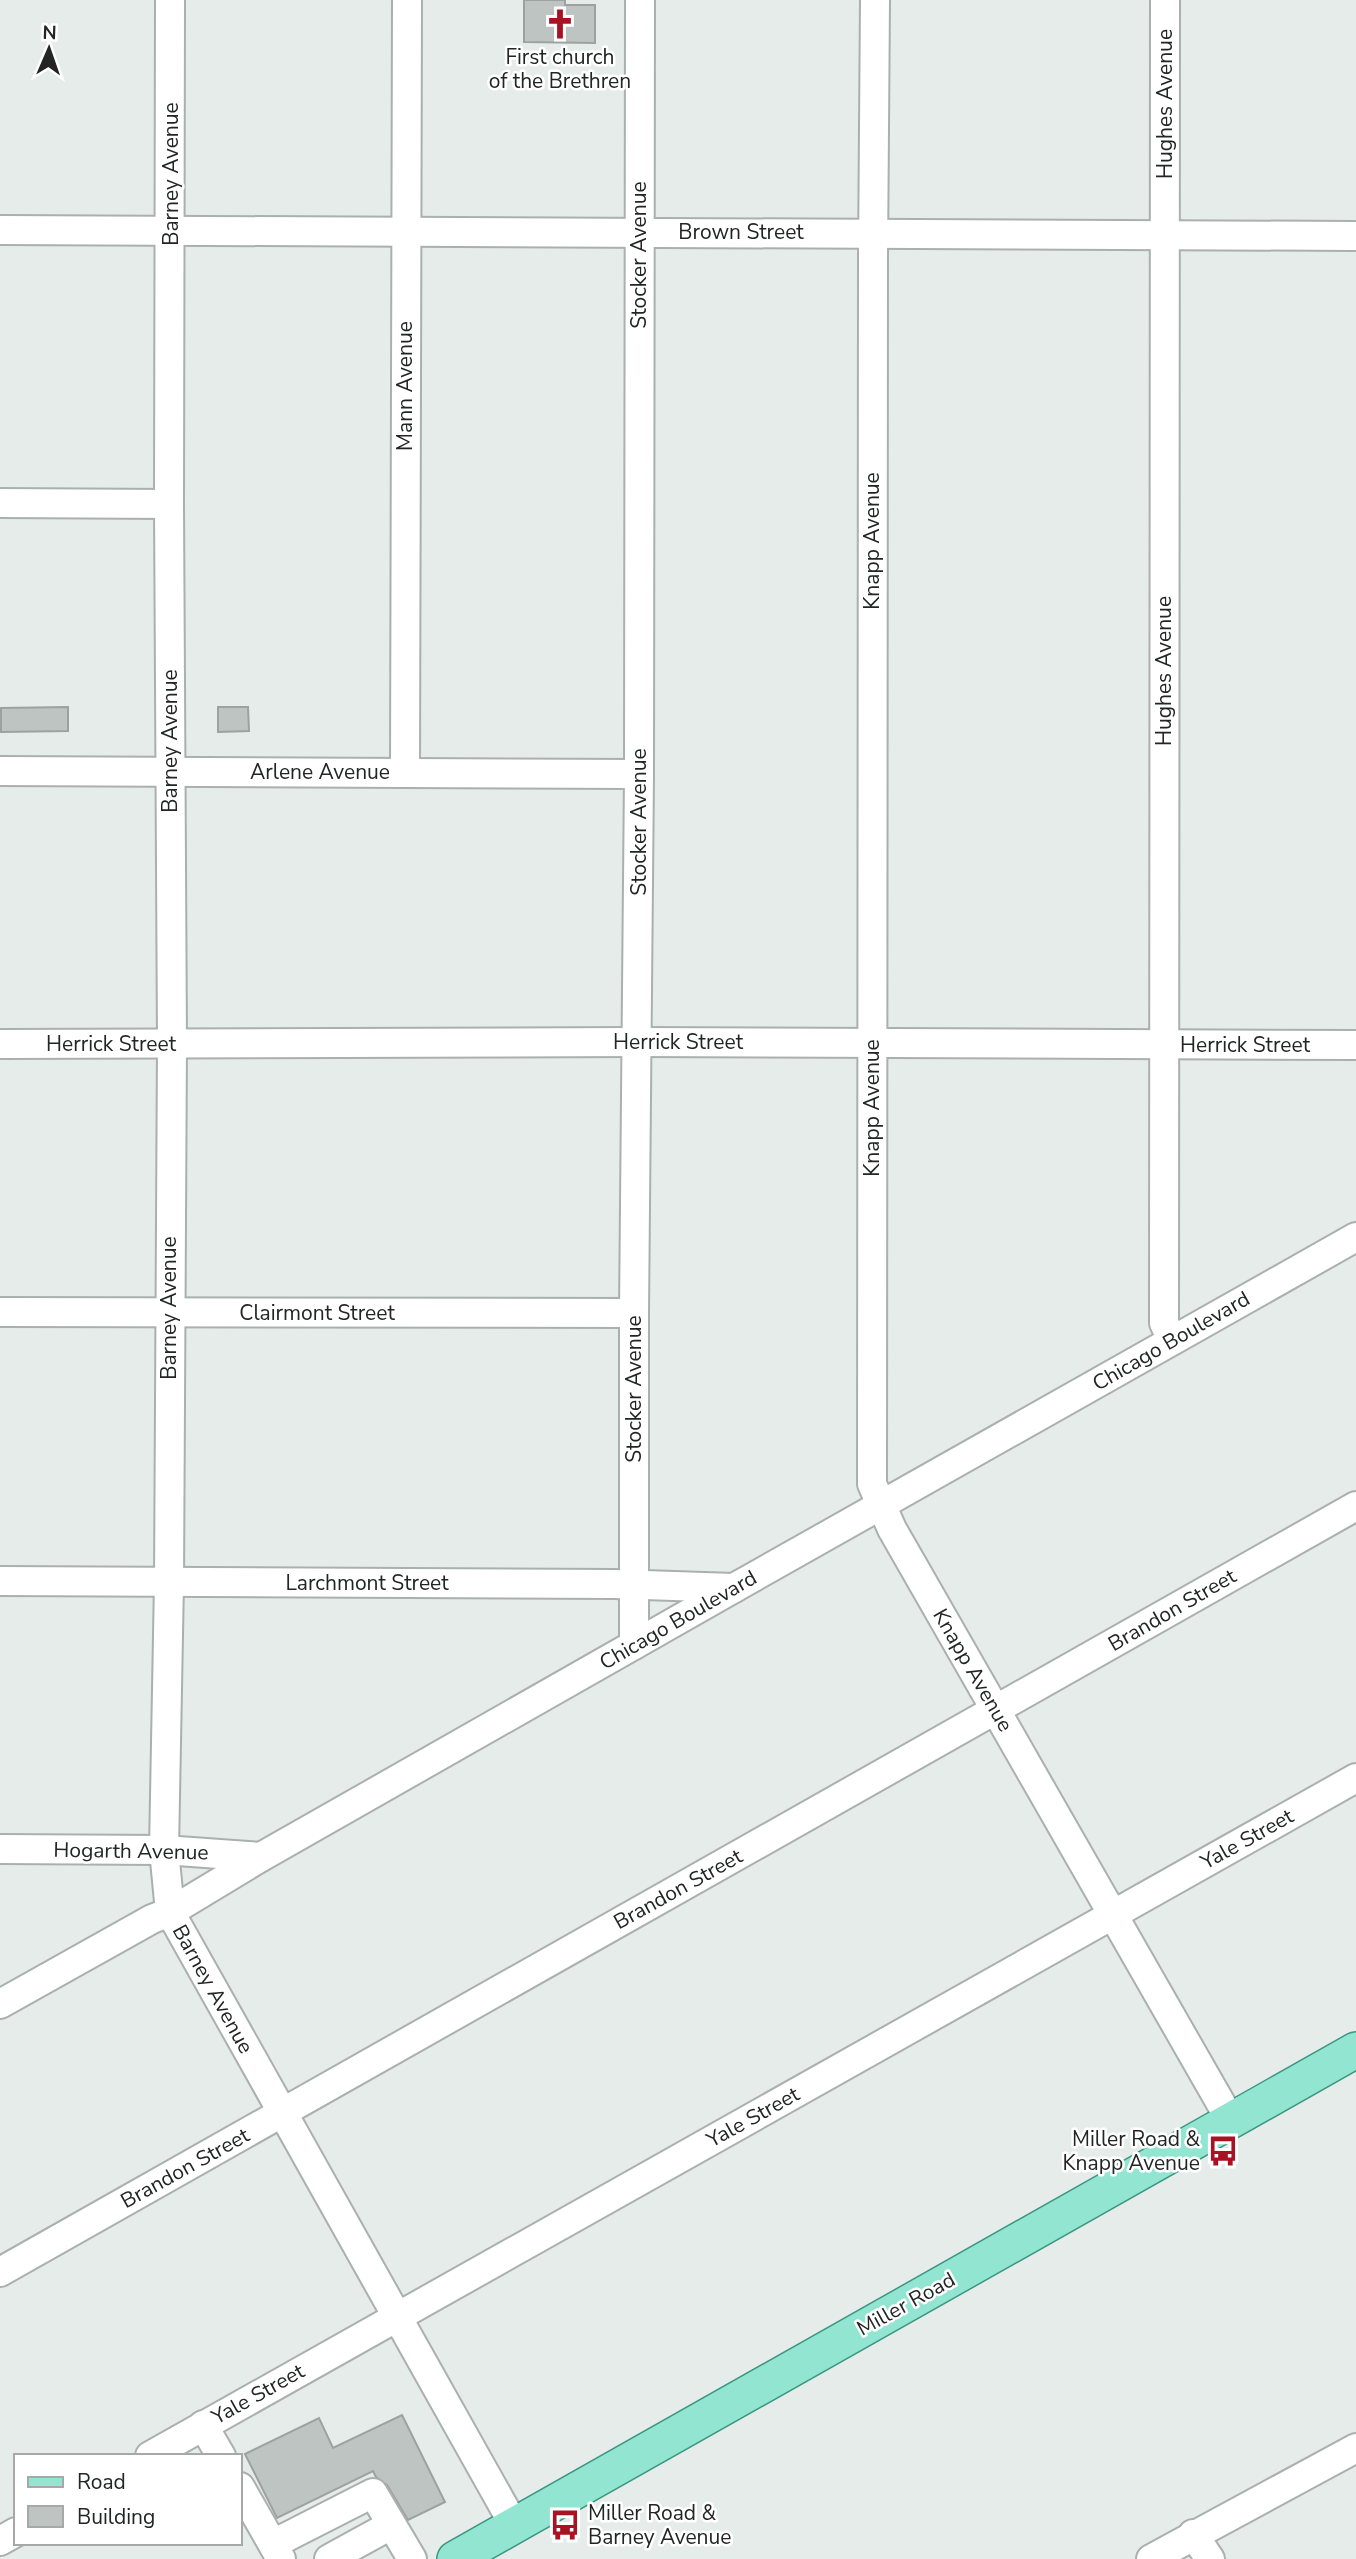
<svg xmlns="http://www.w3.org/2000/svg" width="1356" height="2559" font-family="'Nunito Sans',sans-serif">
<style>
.building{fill:#bec4c2;stroke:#9ca2a0;stroke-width:2}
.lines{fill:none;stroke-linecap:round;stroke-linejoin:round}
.minor-casing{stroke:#aab0ae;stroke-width:32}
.major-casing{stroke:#3c9681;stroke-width:38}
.minor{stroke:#fff;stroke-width:28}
.major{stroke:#92e5d1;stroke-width:35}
.labels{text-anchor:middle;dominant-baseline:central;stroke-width:5;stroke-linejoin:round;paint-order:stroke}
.poi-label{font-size:21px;fill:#232525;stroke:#fff}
.street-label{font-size:21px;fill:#232525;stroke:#fff}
</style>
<rect width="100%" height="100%" fill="#e6ecea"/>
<g class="building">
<polygon points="524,0 565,0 565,5 595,5 595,43 524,42"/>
<polygon points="68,707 68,731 1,732 1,708"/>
<polygon points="218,707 248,707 249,731 218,732"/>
<polygon points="402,2415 445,2502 408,2520 387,2485 376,2477 373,2471 277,2518 245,2454 319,2418 333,2448"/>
</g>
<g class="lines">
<g class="minor-casing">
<g id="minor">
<polyline points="170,0 169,504 172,1044 169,1582 164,1850 170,1912 514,2525"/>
<polyline points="875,0 873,256 872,1484 892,1529 1231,2121"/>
<polyline points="1165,0 1164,1323 1172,1340"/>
<polyline points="0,230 1356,236"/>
<polyline points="0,503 169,504"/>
<polyline points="0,771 639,774"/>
<polyline points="405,772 407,0"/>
<polyline points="0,1044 637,1042 1356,1045"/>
<polyline points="0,1312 634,1313"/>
<polyline points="0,1581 614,1584 734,1588"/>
<polyline points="634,1645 634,1313 639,774 640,0"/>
<polyline points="0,1849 164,1850 261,1857"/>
<polyline points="0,2004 152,1919 170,1912 261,1857 734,1588 1356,1237"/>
<polyline points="0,2272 1356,1506"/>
<polyline points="203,2425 221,2456"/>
<polyline points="150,2456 1356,1778"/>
<polyline points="240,2487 281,2559"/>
<polyline points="1193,2534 1210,2559"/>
<polyline points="0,2541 16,2532"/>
<polyline points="273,2544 373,2493 412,2559"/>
<polyline points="329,2559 391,2525"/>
<polyline points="1151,2559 1356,2448"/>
</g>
</g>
<g class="major-casing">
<polyline id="major" points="455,2559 1356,2050"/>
</g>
<use href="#minor" class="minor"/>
<use href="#major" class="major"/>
</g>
<defs>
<g id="church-bare" transform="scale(2.415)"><path d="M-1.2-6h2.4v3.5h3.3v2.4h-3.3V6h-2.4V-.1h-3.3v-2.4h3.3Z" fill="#a81222" stroke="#fff" stroke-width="2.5" paint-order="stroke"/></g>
<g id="bus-bare" transform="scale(2.415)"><path d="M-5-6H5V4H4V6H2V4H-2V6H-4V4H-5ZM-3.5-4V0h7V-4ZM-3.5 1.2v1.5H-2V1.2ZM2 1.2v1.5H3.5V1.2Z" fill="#a81222" stroke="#fff" stroke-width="2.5" paint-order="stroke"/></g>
</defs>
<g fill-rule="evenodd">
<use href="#church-bare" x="560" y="24"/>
<use href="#bus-bare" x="1223" y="2151"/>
<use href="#bus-bare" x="565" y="2525"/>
</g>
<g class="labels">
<g class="poi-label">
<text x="560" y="57">First church<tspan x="560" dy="24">of the Brethren</tspan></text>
<text x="1200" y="2139" text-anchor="end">Miller Road &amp;<tspan x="1200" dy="24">Knapp Avenue</tspan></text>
<text x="588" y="2513" text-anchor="start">Miller Road &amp;<tspan x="588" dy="24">Barney Avenue</tspan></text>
</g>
<g class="street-label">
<text transform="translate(1165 104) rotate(-90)">Hughes Avenue</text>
<text transform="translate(171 174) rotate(-90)">Barney Avenue</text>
<text x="741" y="232">Brown Street</text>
<text transform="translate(639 255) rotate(-90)">Stocker Avenue</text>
<text transform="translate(405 386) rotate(-90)">Mann Avenue</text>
<text transform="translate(872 541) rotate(-90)">Knapp Avenue</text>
<text transform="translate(1164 671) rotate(-90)">Hughes Avenue</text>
<text transform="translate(170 741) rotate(-90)">Barney Avenue</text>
<text x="320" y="772">Arlene Avenue</text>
<text transform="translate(639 822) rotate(-90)">Stocker Avenue</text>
<text x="678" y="1042">Herrick Street</text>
<text x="111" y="1044">Herrick Street</text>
<text x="1245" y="1045">Herrick Street</text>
<text transform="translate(872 1108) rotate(-90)">Knapp Avenue</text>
<text transform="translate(169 1308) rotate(-90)">Barney Avenue</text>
<text x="317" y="1313">Clairmont Street</text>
<text transform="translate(1171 1341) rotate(-30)">Chicago Boulevard</text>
<text transform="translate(634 1389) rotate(-90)">Stocker Avenue</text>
<text x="367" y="1583">Larchmont Street</text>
<text transform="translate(1172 1610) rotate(-30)">Brandon Street</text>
<text transform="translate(678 1620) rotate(-30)">Chicago Boulevard</text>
<text transform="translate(973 1670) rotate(60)">Knapp Avenue</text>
<text transform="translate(1247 1839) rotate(-29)">Yale Street</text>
<text transform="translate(131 1851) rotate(1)">Hogarth Avenue</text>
<text transform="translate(678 1889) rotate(-29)">Brandon Street</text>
<text transform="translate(213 1989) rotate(61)">Barney Avenue</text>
<text transform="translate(753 2117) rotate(-29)">Yale Street</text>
<text transform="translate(185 2168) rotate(-29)">Brandon Street</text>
<text transform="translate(906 2304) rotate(-29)">Miller Road</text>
<text transform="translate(258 2394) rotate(-29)">Yale Street</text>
</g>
</g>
<rect x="14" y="2454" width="228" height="91" fill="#ffffff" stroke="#a7a8a8" stroke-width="2"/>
<rect x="28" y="2477" width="35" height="10" fill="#92e5d1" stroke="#a7a8a8" stroke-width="2"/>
<text x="77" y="2489" font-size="21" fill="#232525">Road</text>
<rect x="28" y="2506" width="35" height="21" fill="#bec4c2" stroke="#a7a8a8" stroke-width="2"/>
<text x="77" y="2524" font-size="21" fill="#232525">Building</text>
<g transform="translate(49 49) rotate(2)" stroke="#ffffff" stroke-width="5" paint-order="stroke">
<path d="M0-5L12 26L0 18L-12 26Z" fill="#232525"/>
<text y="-10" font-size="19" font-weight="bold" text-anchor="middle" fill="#232525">N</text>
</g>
</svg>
